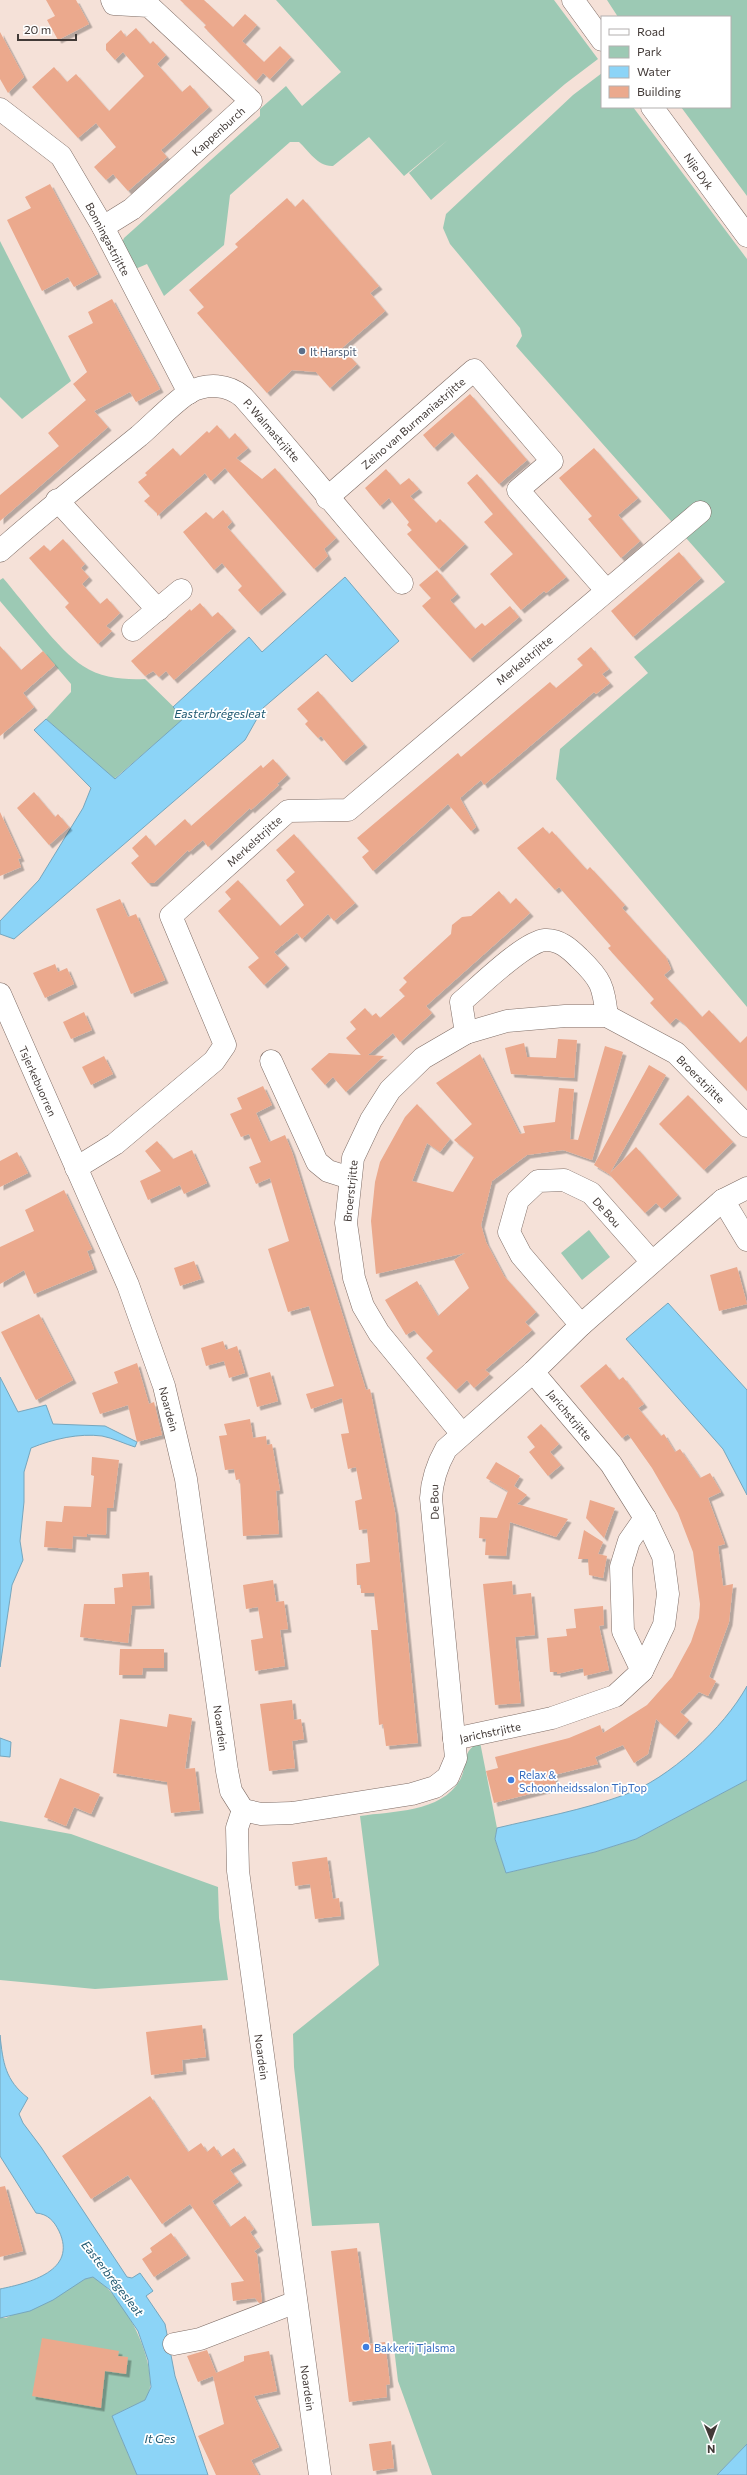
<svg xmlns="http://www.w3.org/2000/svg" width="747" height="2475" font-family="Commissioner,sans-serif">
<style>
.green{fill:#9cc9b4}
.water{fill:#8cd4f7;stroke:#76a6bd}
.building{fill:#eba98d;filter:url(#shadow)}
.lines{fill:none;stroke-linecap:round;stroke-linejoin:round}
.minor-casing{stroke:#7f6d66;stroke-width:23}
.minor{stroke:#fff;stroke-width:22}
.service-dot{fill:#5c6f8a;stroke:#fff;stroke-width:1.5}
.shop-dot{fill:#3f7fe0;stroke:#fff;stroke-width:1.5}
.labels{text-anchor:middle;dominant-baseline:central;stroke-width:3.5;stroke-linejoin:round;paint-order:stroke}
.street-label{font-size:11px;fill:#423a37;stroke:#fff}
.service-label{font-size:11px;fill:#4e5e75;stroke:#fff;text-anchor:start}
.shop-label{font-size:11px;fill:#366cbe;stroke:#fff;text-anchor:start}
.water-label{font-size:12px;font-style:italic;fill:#215a72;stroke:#fff}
</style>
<defs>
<filter id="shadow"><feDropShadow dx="3.5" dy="3.5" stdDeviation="0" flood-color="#0004"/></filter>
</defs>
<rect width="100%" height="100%" fill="#f5e1d8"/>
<g class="green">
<path d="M276,0h278l44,59 -33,25 -134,116 -22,-27 40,-34 -45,37 -35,-39 -36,29c-15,1 -24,-15 -34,-24h-9l-60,53 -6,50 -60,51 -17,-32 -14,6 -12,-25 3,-7 136,-122v-7l26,-23 16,20 39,-34z"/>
<polygon points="607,0 747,0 747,196 681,107 730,107 730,17 618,17"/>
<polygon points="602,73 602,107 633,107 747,259 747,1007 556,779 560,749 648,673 634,657 725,582 516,346 522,336 520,328 450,244 443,228 446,214 573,95"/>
<polygon points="0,241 71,381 22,419 0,397"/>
<path d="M3,578c20,23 56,73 80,88 18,12 41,14 62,13l40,39 -71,61 -68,-60 25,-27v-8l-71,-83v-21z"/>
<polygon points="589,1230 610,1257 582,1280 561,1253"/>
<path d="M480,1742l17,86 -2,11 11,34 89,-21 41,-13 111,-59v664l-30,31h-285l-34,-94 -19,-158 -67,3 -18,-159 -1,-33 86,-69 -19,-149c32,-5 81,-3 100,-36 9,-17 0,-28 20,-38z"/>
<polygon points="0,1821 71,1834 218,1887 219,1918 228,1980 95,1989 0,1980"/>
<path d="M93,2277c30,18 59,74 57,109 0,5 -3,10 -5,14l-33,16 25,59h-137v-157h6l79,-39z"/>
</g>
<g class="water">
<polygon points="345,577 399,641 352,682 326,654 263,708 245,740 14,939 0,934 0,921 39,880 83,808 91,788 34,730 46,719 115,779 184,718 173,707 249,637 262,652"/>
<polygon points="668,1303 747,1390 747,1495 723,1449 626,1339"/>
<path d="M0,1377l18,35 28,-7 7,19 52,2 32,16 -2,5c-10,-3 -22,-9 -33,-11 -23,-3 -49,3 -71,12l-7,24v30l-4,39 3,19 -11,25 -12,82z"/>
<path d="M747,1686v94l-111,59 -41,13 -89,21 -11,-34 2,-11c42,-10 86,-18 127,-33 45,-16 100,-67 123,-109z"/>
<polygon points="0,1738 11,1742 10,1757 0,1756"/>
<path d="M0,2035c3,28 5,45 28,63l-9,16 4,9 18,24 86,130 5,1 8,-5 13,18 -7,5 19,28 10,52 33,99h-71l-25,-59 33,-16 6,-13 -3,-27 -10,-29 -28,-41 -17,-13 -8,2 -32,21 -23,11 -30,7v-29c29,-6 78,-18 59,-58 -5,-10 -11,-17 -23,-18l-36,-57z"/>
<polygon points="747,2444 747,2475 717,2475"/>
</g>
<g class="building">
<polygon points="46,0 76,0 89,24 58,40 47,20 55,16"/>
<polygon points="180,0 204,0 233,27 245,14 257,25 242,41 264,62 280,46 291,57 270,79 263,73 256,81 204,27 206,25"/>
<polygon points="136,28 150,44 153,41 166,55 157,64 182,92 190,85 209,107 161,150 167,157 128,191 113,174 106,180 94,167 116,147 96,123 78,138 32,87 54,67 67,82 76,74 109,111 144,76 123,52 115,60 106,50 106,44 121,30 126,37"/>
<polygon points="0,32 24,77 8,93 0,79"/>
<polygon points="50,184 98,274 74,287 68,277 42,291 7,220 31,208 25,197"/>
<polygon points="287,198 295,207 303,199 379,286 370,293 385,311 342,348 357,364 330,388 316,372 292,370 267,393 197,313 204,307 189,290 238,247 235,244"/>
<polygon points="112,299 160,389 136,402 130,392 94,411 108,427 0,521 0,495 59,446 48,433 86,400 73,384 87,372 68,336 93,323 88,312"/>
<polygon points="470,394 527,460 499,484 452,432 434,448 423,435"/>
<polygon points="217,425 229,439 235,433 248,448 236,458 262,479 275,468 336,538 324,549 328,556 314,569 225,468 211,481 205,473 157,516 157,513 144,501 150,496 138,482 147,475 145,473 173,448 180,456 207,431 209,433"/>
<polygon points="594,448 638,498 618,515 640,541 621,558 588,519 592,516 559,478"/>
<polygon points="386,469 400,485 409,478 419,489 410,496 436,523 440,519 465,544 439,569 407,534 412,530 407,525 409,522 389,498 380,506 365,488"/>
<polygon points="477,474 566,577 546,593 544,591 521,610 490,574 513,554 484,522 493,514 467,483"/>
<polygon points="223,510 232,522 227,527 283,591 258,612 238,590 242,586 222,563 214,570 183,532 206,512 213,519"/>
<polygon points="63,539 85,564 81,568 89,577 82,584 100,604 107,598 120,613 106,626 112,631 98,644 65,607 69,603 29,558 44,545 50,551"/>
<polygon points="679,552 701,578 633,637 611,611"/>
<polygon points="437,570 457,594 450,600 475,629 482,623 485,626 510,606 519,617 470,659 422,606 431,598 419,585"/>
<polygon points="200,603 212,617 218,612 233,628 174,680 166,671 159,677 153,671 145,676 131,661 190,609 191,611"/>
<polygon points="0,646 21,670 43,651 55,665 23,693 34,707 0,736"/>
<polygon points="591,647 609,669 602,674 610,683 596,694 594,692 484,785 481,780 460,798 476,827 471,831 448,804 373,871 362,857 369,851 357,838 458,753 461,757 550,682 556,688 583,665 577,659"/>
<polygon points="318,691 364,744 343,762 321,736 318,738 305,724 308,721 297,709"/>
<polygon points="273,759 287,775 277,784 279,785 251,810 250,808 208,847 203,840 189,852 188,850 154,883 148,883 131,863 139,856 132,848 146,835 155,846 185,819 191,826 261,765 263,768"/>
<polygon points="34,792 55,817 58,814 69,827 49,845 17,808"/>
<polygon points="0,812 21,858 18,859 21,867 0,876"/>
<polygon points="543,827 549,834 552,831 587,870 590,867 625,905 622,908 666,957 671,969 664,975 702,1017 709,1010 740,1043 747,1036 747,1091 683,1023 676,1018 670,1024 650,1003 654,999 608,948 611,946 559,887 555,890 517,848"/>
<polygon points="294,834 355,903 334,921 328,914 302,939 297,933 274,952 286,965 264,985 248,967 259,958 218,911 231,899 225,892 238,880 280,926 304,905 286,880 295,872 276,850"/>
<polygon points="499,891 510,904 516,898 530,913 426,1006 432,1013 400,1042 393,1033 368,1055 384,1056 346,1092 333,1077 325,1085 311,1069 329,1053 361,1055 346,1038 356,1029 350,1022 365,1008 372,1016 376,1013 380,1018 405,996 399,990 407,982 403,978 451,934 452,925 462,917 471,916"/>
<polygon points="120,899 128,917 136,914 165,980 131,994 96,909"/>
<polygon points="55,964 58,972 67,968 74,984 45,998 33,973"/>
<polygon points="84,1012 92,1030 71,1039 63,1022"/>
<polygon points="558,1039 577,1040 574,1078 511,1074 505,1048 524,1043 527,1057 556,1058"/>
<polygon points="605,1046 623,1052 592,1160 563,1150 527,1155 492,1181 481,1225 486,1242 504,1276 536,1312 525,1322 532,1330 485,1370 490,1374 474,1388 467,1380 456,1390 426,1358 433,1351 414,1330 406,1335 385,1300 417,1281 438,1316 469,1288 454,1260 465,1253 376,1274 371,1221 375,1182 380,1162 405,1117 417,1104 450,1139 440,1152 427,1143 412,1181 453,1192 474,1157 454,1140 472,1124 436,1083 480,1054 520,1134 525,1133 523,1126 555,1122 559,1088 574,1089 570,1139 578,1140"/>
<polygon points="104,1056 113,1074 91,1085 82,1067"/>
<polygon points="649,1065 666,1075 610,1173 636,1147 678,1195 662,1209 656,1203 645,1213 609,1174 594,1165"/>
<polygon points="263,1086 272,1105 256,1113 269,1142 285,1135 292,1152 366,1390 370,1389 395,1512 418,1743 386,1746 383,1724 379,1725 371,1630 378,1630 374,1593 361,1593 361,1585 357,1585 356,1564 370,1562 367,1529 359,1530 355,1501 362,1499 356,1467 348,1469 341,1434 349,1433 342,1398 311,1409 306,1394 334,1386 309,1306 288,1312 268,1249 289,1241 270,1178 256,1184 249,1167 261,1162 249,1134 241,1137 230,1114 242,1109 237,1098"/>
<polygon points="688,1095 733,1142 704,1170 659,1124"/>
<polygon points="157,1141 173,1159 192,1150 207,1183 184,1194 180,1185 148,1200 140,1181 161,1171 145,1151"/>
<polygon points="17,1152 28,1173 0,1187 0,1161"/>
<polygon points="64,1190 92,1249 87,1251 94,1269 34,1294 24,1270 0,1284 0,1247 34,1231 25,1210"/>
<polygon points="194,1261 201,1279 180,1286 174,1268"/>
<polygon points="737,1267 747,1304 719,1311 710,1275"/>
<polygon points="39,1314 73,1380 36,1400 1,1332"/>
<polygon points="223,1341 226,1350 237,1346 245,1373 229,1378 224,1361 206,1366 201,1348"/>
<polygon points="137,1363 149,1404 154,1402 162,1435 137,1442 128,1405 100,1414 92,1393 118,1383 114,1372"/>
<polygon points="606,1364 619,1380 623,1377 644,1404 638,1408 661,1436 664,1434 675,1452 680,1449 700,1478 710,1473 721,1492 708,1498 725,1544 718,1546 723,1586 733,1584 729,1622 709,1677 716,1681 708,1696 699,1692 680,1712 689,1720 675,1736 656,1719 648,1754 634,1763 623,1745 595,1757 598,1764 554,1775 557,1787 494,1803 486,1771 498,1768 495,1757 569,1738 600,1725 603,1733 647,1705 672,1677 691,1642 699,1618 700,1604 693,1552 678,1513 652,1468 628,1434 622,1438 580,1386"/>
<polygon points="270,1372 278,1401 257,1407 249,1378"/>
<polygon points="250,1419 253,1438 266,1436 267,1445 272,1444 280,1490 276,1491 279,1534 243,1536 240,1479 236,1480 234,1469 225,1470 219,1436 227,1435 224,1424"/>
<polygon points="541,1424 559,1444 550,1452 561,1465 548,1476 529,1452 535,1447 527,1437"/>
<polygon points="92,1457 119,1460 113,1508 107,1508 106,1535 87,1534 87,1537 73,1536 72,1549 44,1547 46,1521 62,1522 64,1506 91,1507 94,1476 91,1475"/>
<polygon points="496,1462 520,1476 514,1486 527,1495 517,1504 568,1519 556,1537 510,1522 506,1556 485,1555 486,1539 479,1538 480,1517 497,1518 508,1491 486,1478"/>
<polygon points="590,1500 615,1508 604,1538 586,1518"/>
<polygon points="584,1530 603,1542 598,1554 607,1556 603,1578 589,1575 588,1559 578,1559"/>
<polygon points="149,1572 151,1605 132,1606 128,1643 80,1637 84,1604 115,1604 114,1588 123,1587 122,1574"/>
<polygon points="273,1580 276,1602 284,1601 288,1629 280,1630 285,1666 255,1671 251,1640 263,1638 258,1607 246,1609 243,1585"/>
<polygon points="512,1581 513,1595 531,1593 535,1635 515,1637 521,1703 495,1705 483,1584"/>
<polygon points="603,1606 604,1625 599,1626 609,1670 584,1676 583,1668 557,1674 557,1672 550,1672 547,1638 567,1636 566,1629 576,1628 574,1609"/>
<polygon points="120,1649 164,1649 164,1668 143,1668 142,1675 119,1675"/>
<polygon points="292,1700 294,1720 301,1719 304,1739 292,1741 295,1768 269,1771 260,1704"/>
<polygon points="169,1714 192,1718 185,1769 195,1768 200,1810 171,1813 167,1782 113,1773 120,1719 167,1727"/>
<polygon points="60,1778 100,1794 91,1814 74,1807 66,1826 44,1817"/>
<polygon points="327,1857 333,1899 339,1898 341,1916 315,1919 310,1884 295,1886 292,1862"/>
<polygon points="202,2025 206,2057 182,2060 183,2071 151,2075 146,2032"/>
<polygon points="150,2096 188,2152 201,2143 207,2152 214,2146 221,2157 234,2148 243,2162 230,2170 239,2182 212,2201 230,2227 245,2216 254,2229 250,2232 260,2247 254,2251 257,2254 262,2302 259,2303 255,2298 233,2301 231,2283 244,2281 190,2204 162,2224 128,2175 91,2199 62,2156"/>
<polygon points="5,2186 23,2251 0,2257 0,2187"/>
<polygon points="171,2233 187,2255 154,2277 142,2259 152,2252 150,2248"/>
<polygon points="357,2248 370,2344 385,2342 390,2384 386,2385 387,2397 349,2402 331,2251"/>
<polygon points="42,2338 119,2351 118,2356 128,2357 126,2374 105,2371 101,2408 32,2396"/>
<polygon points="207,2350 216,2373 244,2361 244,2356 269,2351 277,2391 254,2396 279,2447 251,2460 259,2475 216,2475 198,2436 224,2424 213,2376 198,2382 187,2356"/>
<polygon points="391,2441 394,2468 373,2471 369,2444"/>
</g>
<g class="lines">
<g class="minor-casing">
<g id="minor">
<polyline points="573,0 602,40"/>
<polyline points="652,107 747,236"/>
<polyline points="0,109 61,156 103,227 189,393"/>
<polyline points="103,227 132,209 251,101 149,6 114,4 112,0"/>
<polyline points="327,498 474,370 552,461 518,490 606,590"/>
<polyline points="57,500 158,610"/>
<path d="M0,551c45,-40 92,-77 139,-115 13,-11 37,-36 51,-44 17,-9 38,-8 53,5 54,61 105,125 159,186"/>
<polyline points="133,630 181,590"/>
<polyline points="0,994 128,1285 164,1386 186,1479 227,1771 231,1791 243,1810"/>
<path d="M466,1033l-5,-31c18,-15 63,-60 84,-62 14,-1 25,9 34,18 23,22 24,28 28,58"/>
<polyline points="271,1061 317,1162 328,1171 350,1178"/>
<polyline points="76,1168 115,1144 214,1061 225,1045 171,916 288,811 348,810 700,512"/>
<polyline points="723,1200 747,1240"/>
<polyline points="581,1325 521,1255 509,1232 518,1200 538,1181 564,1180 591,1193 652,1262"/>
<polyline points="462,1434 379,1333 363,1306 354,1278 346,1223 353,1158 371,1120 390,1090 423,1058 466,1033 507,1021 565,1016 607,1016 676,1053 747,1126"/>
<polyline points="642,1671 623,1631 621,1567 629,1541 645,1518"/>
<polyline points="454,1739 552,1718 615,1696 642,1671 664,1625 668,1594 663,1556 645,1518 611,1464 533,1372"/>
<path d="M243,1810l18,4 31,-1 120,-19 23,-7 13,-10 8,-19 -25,-260c1,-19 6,-33 15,-49l87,-77 48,-47 142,-125 24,-12"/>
<polyline points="243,1810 237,1828 238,1871 320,2475"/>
<polyline points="174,2344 200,2339 296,2302"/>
</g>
</g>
<use href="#minor" class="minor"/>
</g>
<circle class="service-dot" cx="302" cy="351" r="4"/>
<g class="shop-dot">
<circle cx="511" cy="1780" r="4"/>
<circle cx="366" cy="2347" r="4"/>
</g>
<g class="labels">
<g class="street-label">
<text transform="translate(218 131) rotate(-42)">Kappenburch</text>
<text transform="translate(699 171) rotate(54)">Nije Dyk</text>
<text transform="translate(108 239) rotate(62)">Bonningastrjitte</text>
<text transform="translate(413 423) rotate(-41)">Zeino van Burmaniastrjitte</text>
<text transform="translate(272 430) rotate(49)">P. Walmastrjitte</text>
<text transform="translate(524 660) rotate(-40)">Merkelstrjitte</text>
<text transform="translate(254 841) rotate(-42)">Merkelstrjitte</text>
<text transform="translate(701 1079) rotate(45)">Broerstrjitte</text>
<text transform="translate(38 1081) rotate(66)">Tsjerkebuorren</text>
<text transform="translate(350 1191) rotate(-84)">Broerstrjitte</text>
<text transform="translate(607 1212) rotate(48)">De Bou</text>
<text transform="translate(169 1409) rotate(75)">Noardein</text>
<text transform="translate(570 1415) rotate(50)">Jarichstrjitte</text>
<text transform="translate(434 1502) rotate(-91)">De Bou</text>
<text transform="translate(221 1728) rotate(82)">Noardein</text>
<text transform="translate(490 1732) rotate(-12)">Jarichstrjitte</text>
<text transform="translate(262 2057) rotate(82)">Noardein</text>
<text transform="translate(308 2388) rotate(82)">Noardein</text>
</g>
<g class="service-label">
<text x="310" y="351">It Harspit</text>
</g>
<g class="shop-label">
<text x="519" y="1774">Relax &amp;<tspan x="519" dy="13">Schoonheidssalon TipTop</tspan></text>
<text x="374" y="2347">Bakkerij Tjalsma</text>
</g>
<g class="water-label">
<text x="220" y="713">Easterbrégesleat</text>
<text transform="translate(113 2278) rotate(52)">Easterbrégesleat</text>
<text x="160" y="2438">It Ges</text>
</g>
</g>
<rect x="601" y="16" width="130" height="92" fill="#ffffff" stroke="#b3b0af"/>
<rect x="609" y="29" width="20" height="6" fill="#ffffff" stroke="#b3b0af"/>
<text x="637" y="36" font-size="12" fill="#423a37">Road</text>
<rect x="609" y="46" width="20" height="12" fill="#9cc9b4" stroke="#b3b0af"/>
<text x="637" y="56" font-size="12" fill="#423a37">Park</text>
<rect x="609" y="66" width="20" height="12" fill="#8cd4f7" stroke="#b3b0af"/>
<text x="637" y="76" font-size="12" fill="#423a37">Water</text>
<rect x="609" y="86" width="20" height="12" fill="#eba98d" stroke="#b3b0af"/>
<text x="637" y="96" font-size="12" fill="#423a37">Building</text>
<g transform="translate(711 2439) rotate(179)" stroke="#ffffff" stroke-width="3" paint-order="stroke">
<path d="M0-3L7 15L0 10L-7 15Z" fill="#423a37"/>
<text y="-6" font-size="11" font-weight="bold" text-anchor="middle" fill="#423a37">N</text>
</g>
<path d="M18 34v6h58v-6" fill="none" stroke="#423a37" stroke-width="2"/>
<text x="24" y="34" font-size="12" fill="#423a37" stroke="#ffffff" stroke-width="3" paint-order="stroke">20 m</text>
</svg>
